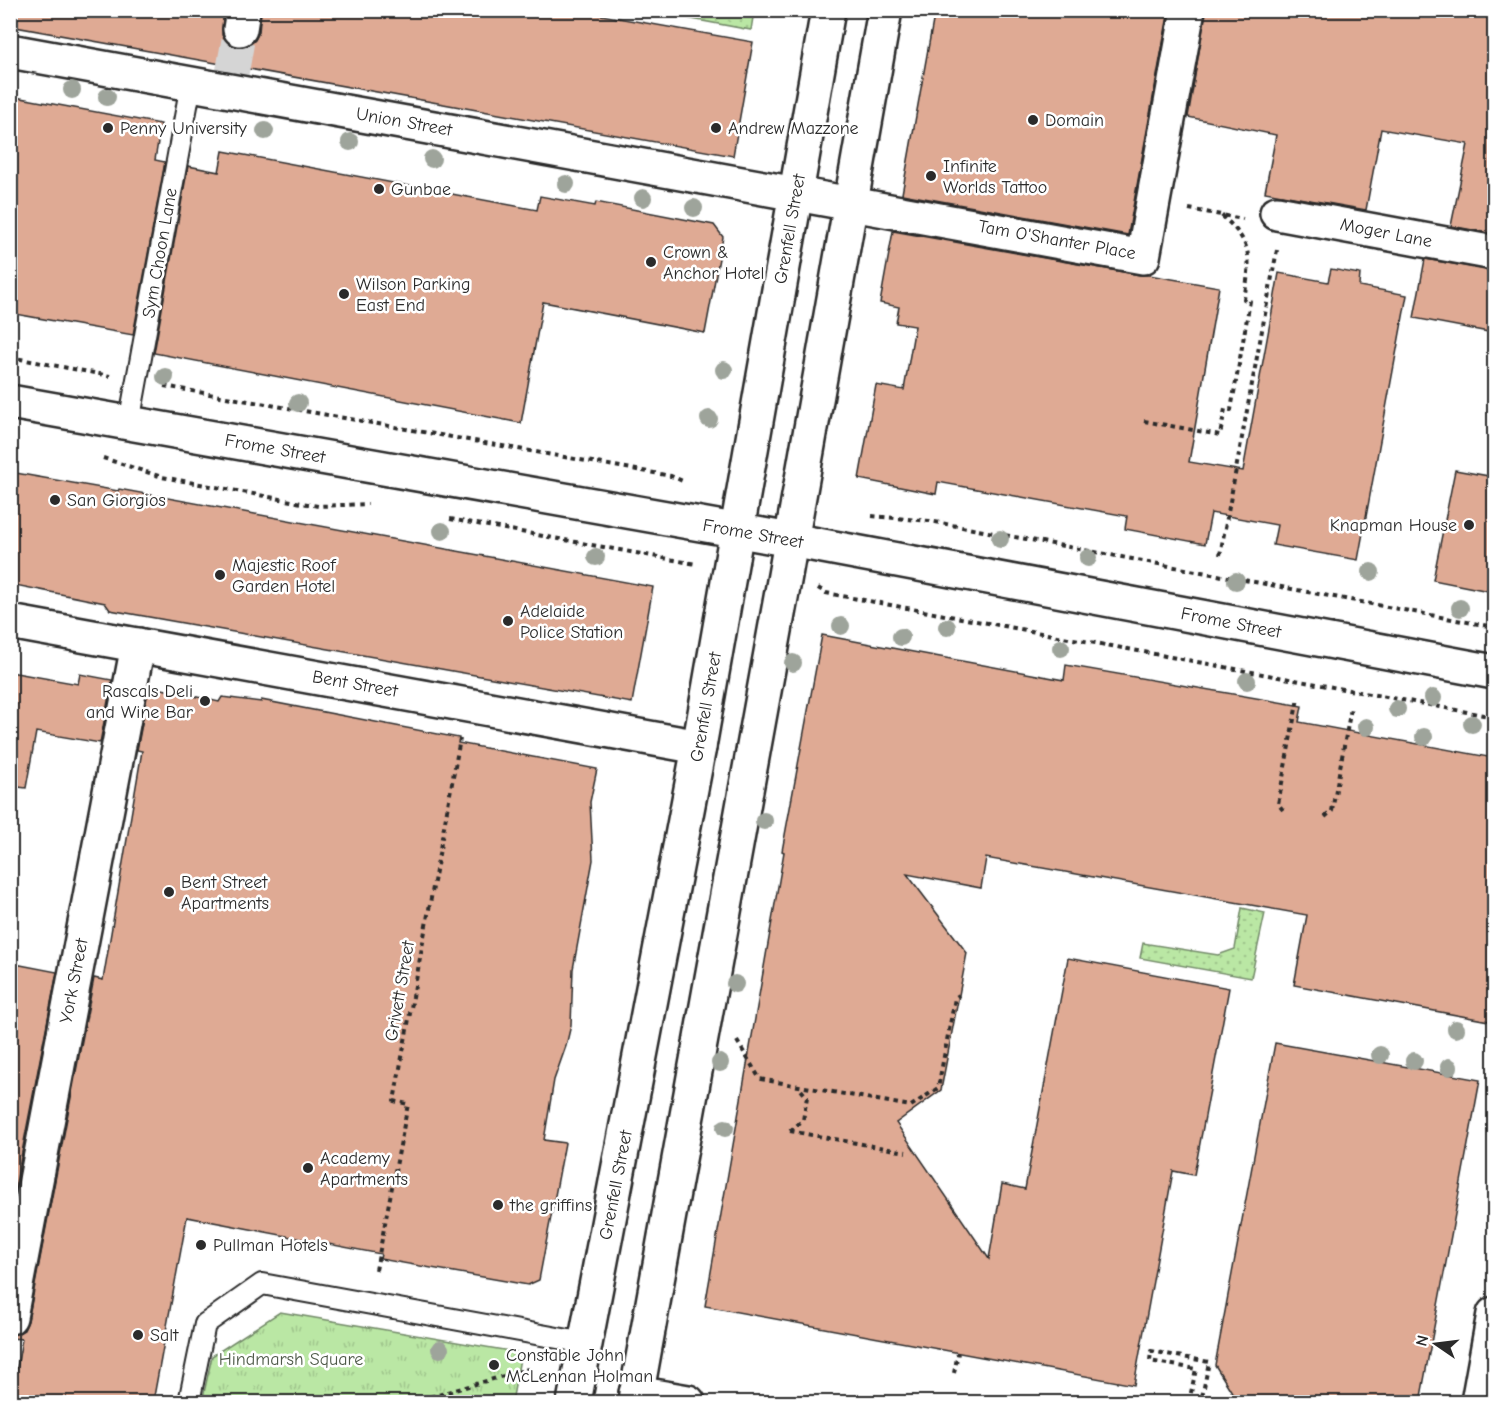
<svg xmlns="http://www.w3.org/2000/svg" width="1505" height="1413" font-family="'Comic Neue',sans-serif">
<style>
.park{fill:url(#park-tufts);stroke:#728968;stroke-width:1.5}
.garden{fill:url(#garden-dots);stroke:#728968;stroke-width:1.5}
.building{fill:#dfaa94;stroke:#2b2b2b;stroke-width:1.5}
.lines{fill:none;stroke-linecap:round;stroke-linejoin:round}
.street-tunnel{stroke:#d5d5d5;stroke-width:33;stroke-dasharray:33 16;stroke-linecap:butt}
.lane-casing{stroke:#2b2b2b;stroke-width:24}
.street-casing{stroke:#2b2b2b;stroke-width:38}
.secondary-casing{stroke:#2b2b2b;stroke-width:38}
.path{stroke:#2b2b2b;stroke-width:4;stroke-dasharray:4.5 4.5;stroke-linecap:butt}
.lane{stroke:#fff;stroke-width:20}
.street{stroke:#fff;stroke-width:33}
.secondary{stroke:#fff;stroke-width:33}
.tree{fill:#9ea49b}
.poi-dot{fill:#2b2b2b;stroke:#fff;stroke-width:2}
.labels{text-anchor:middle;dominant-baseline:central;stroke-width:5;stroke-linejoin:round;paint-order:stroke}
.poi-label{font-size:18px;fill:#2b2b2b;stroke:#fff;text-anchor:start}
.street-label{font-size:18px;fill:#2b2b2b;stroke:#fff}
.park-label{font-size:18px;fill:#4f5a49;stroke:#fff}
</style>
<defs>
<pattern id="park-tufts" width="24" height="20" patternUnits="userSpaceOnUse" patternTransform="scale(1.5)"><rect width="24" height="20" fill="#bae7a4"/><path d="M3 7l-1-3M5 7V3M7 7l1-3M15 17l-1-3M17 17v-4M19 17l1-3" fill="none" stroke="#a0c68d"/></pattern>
<pattern id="garden-dots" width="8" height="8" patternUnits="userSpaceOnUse" patternTransform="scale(1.5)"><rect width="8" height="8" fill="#bae7a4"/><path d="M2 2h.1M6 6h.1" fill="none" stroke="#a0c68d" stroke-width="1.8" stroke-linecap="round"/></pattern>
</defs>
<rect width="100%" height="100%" fill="#fff"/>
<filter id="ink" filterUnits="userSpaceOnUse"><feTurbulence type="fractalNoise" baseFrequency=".0167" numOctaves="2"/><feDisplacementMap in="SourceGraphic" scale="12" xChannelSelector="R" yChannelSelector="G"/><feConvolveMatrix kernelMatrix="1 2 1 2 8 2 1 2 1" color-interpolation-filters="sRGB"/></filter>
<g filter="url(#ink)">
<polygon class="park" points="280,1312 521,1353 512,1402 202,1402 212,1356"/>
<g class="garden">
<polygon points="649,11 754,11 751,30"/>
<polygon points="1242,908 1265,913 1251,978 1140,958 1143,943 1218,955 1235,949"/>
</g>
<g class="building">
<polygon points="10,10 224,10 222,35 229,44 238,48 247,46 255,40 259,32 261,10 573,10 753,42 733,156 10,26"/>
<polygon points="935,10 1169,10 1128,235 902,194"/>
<polygon points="1206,10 1494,10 1494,234 1451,226 1468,144 1381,129 1366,210 1265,192 1276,135 1188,117"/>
<polygon points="10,96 161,124 155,160 165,162 133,335 10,313"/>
<polygon points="223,151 537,210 540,196 595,206 596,202 714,225 723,237 705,333 543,302 521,423 154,353 188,166 219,172"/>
<polygon points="893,231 1140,275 1149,275 1219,287 1189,462 1243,471 1279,273 1328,282 1331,269 1360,274 1359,286 1407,295 1358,560 1273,545 1277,525 1211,513 1205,544 1125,529 1127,516 938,482 936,494 859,479 876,385 904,390 915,326 896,323 899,307 880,303"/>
<polygon points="1425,259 1494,271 1494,333 1414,318"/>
<polygon points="1455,470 1494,477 1494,592 1433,580"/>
<polygon points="10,472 118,491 119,489 653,587 632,703 110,610 105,603 10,584"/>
<polygon points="822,635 1064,680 1066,665 1302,706 1299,722 1494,758 1494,992 1489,1021 1294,985 1307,915 986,858 981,888 907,874 967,953 941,1090 896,1123 989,1259 1002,1184 1025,1189 1068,958 1229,988 1194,1175 1173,1171 1134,1385 705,1306 784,852 782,851"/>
<polygon points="10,672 78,684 80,674 112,680 100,743 36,732 26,788 10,786"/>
<polygon points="149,686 219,702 222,697 261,702 261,700 459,738 458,743 597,769 590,802 593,860 573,969 571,1025 566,1046 554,1080 544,1140 565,1143 539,1280 528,1285 380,1259 381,1254 187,1217 153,1402 11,1402 22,1339 10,1338 10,1335 17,1334 24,1330 28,1321 94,978 103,980 142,751 137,750"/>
<polygon points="10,963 57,972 10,1214"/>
<polygon points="1275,1043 1480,1080 1420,1402 1238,1402 1215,1365"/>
</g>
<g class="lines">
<polyline class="street-tunnel" points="232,74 240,29"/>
<g class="lane-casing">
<g id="lane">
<polyline points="129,423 191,84"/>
<polyline points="189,1402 205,1324 262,1284 585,1343"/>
</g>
</g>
<g class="street-casing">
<g id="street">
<polyline points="240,29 243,10"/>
<polyline points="10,51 1143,257 1188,10"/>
<polyline points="1277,213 1494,253"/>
<polyline points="10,622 699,747"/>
<polyline points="10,1317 138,645"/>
<polyline points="636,1393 688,1402"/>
</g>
</g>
<g class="secondary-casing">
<g id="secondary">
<polyline points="10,402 791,540 1494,672"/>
<polyline points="574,1402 699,747 828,10"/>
<polyline points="635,1402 784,581 885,10"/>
<polyline points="1478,1402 1494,1314"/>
</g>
</g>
<g class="path">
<polyline points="1189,209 1243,219"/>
<polyline points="10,357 110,376"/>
<polyline points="164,386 671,476 685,482"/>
<path d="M1144,421l76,14 5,-26 6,1 19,-109 -6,-2c7,-41 10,-55 -23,-84"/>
<polyline points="103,458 162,477 318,506 368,504"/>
<polyline points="872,516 930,521 1494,627"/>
<polyline points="450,519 696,564"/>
<polyline points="1220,555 1277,250"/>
<polyline points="818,588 826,593 1494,717"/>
<polyline points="1283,810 1278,804 1298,698"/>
<polyline points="1325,817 1332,811 1351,708"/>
<polyline points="737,1041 760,1079 911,1106 938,1088 955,998 959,995"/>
<polyline points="790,1131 906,1152"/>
<polyline points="790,1131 803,1120 807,1097 798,1086"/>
<polyline points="376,1270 408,1104 394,1101 460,739"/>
<polyline points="954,1373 958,1353"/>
<polyline points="413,1402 528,1369"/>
<polyline points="1189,1402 1196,1369 1150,1361 1151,1351 1209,1362 1201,1402"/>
</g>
<use href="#lane" class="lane"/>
<use href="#street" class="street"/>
<use href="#secondary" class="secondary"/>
</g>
<g class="tree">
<circle cx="72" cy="90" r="9"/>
<circle cx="107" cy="97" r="9"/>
<circle cx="265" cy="131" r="9"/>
<circle cx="350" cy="142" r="9"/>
<circle cx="432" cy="159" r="9"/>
<circle cx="566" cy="184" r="9"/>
<circle cx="643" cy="198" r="9"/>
<circle cx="694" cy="208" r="9"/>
<circle cx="724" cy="370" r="9"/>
<circle cx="165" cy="377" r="9"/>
<circle cx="298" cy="403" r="9"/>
<circle cx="709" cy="419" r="9"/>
<circle cx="442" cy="531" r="9"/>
<circle cx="1000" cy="539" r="9"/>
<circle cx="596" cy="557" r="9"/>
<circle cx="1088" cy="558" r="9"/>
<circle cx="1371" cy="572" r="9"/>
<circle cx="1236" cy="581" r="9"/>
<circle cx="1460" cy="608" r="9"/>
<circle cx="841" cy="626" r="9"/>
<circle cx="947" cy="627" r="9"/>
<circle cx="901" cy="637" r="9"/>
<circle cx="1061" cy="648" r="9"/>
<circle cx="793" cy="663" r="9"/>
<circle cx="1247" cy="681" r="9"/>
<circle cx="1433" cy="698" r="9"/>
<circle cx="1397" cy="709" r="9"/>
<circle cx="1472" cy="724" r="9"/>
<circle cx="1366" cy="727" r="9"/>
<circle cx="1424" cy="737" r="9"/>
<circle cx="764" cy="821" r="9"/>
<circle cx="735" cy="984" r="9"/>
<circle cx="1456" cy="1029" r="9"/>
<circle cx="1380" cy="1055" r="9"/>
<circle cx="1414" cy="1061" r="9"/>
<circle cx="720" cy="1063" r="9"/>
<circle cx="1449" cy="1067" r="9"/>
<circle cx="725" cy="1128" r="9"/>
<circle cx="440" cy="1349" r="9"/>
</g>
</g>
<g class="poi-dot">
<circle cx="1033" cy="120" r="6"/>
<circle cx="108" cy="128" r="6"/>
<circle cx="716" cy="128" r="6"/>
<circle cx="931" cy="176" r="6"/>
<circle cx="379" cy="189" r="6"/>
<circle cx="651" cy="262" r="6"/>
<circle cx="344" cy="294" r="6"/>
<circle cx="55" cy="500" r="6"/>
<circle cx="1469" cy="525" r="6"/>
<circle cx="220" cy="575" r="6"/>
<circle cx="508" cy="621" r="6"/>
<circle cx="205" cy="701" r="6"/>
<circle cx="169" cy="892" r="6"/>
<circle cx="308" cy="1168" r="6"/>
<circle cx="498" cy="1205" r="6"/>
<circle cx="201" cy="1245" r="6"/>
<circle cx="138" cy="1335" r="6"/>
<circle cx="494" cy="1365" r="6"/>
</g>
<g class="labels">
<g class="poi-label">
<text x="1045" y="120">Domain</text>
<text x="120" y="128">Penny University</text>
<text x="728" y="128">Andrew Mazzone</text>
<text x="943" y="166">Infinite<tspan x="943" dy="21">Worlds Tattoo</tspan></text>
<text x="391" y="189">Gunbae</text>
<text x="663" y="252">Crown &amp;<tspan x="663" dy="21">Anchor Hotel</tspan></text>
<text x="356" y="284">Wilson Parking<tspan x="356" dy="21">East End</tspan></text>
<text x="67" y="500">San Giorgios</text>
<text x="1457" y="525" text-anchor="end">Knapman House</text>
<text x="232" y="565">Majestic Roof<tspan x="232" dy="21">Garden Hotel</tspan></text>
<text x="520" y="611">Adelaide<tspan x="520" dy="21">Police Station</tspan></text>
<text x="193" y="691" text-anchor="end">Rascals Deli<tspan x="193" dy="21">and Wine Bar</tspan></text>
<text x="181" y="882">Bent Street<tspan x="181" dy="21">Apartments</tspan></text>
<text x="320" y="1158">Academy<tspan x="320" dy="21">Apartments</tspan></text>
<text x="510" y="1205">the griffins</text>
<text x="213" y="1245">Pullman Hotels</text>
<text x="150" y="1335">Salt</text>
<text x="506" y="1355">Constable John<tspan x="506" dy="21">McLennan Holman</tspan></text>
</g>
<g class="street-label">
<text transform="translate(404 122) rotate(10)">Union Street</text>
<text transform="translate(790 229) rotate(-80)">Grenfell Street</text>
<text transform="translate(1386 233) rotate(11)">Moger Lane</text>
<text transform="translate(1057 240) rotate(10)">Tam O'Shanter Place</text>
<text transform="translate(160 253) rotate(-80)">Sym Choon Lane</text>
<text transform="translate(275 449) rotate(10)">Frome Street</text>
<text transform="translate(753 534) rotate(10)">Frome Street</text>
<text transform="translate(1231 623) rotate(11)">Frome Street</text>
<text transform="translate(355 684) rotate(10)">Bent Street</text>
<text transform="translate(706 707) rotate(-80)">Grenfell Street</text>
<text transform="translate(74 981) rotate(-79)">York Street</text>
<text transform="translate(400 991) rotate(-80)">Grivett Street</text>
<text transform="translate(616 1185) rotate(-79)">Grenfell Street</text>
</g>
<g class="park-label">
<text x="291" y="1359">Hindmarsh Square</text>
</g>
</g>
<rect width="1505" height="1413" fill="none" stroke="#fff" stroke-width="36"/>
<rect x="18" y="18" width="1469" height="1377" fill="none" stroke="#2b2b2b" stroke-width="2" filter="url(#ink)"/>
<g transform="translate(1436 1344) rotate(284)" stroke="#ffffff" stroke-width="4.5" paint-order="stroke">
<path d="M0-4.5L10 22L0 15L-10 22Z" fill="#2b2b2b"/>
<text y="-9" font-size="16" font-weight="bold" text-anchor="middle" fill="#2b2b2b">N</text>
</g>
</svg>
